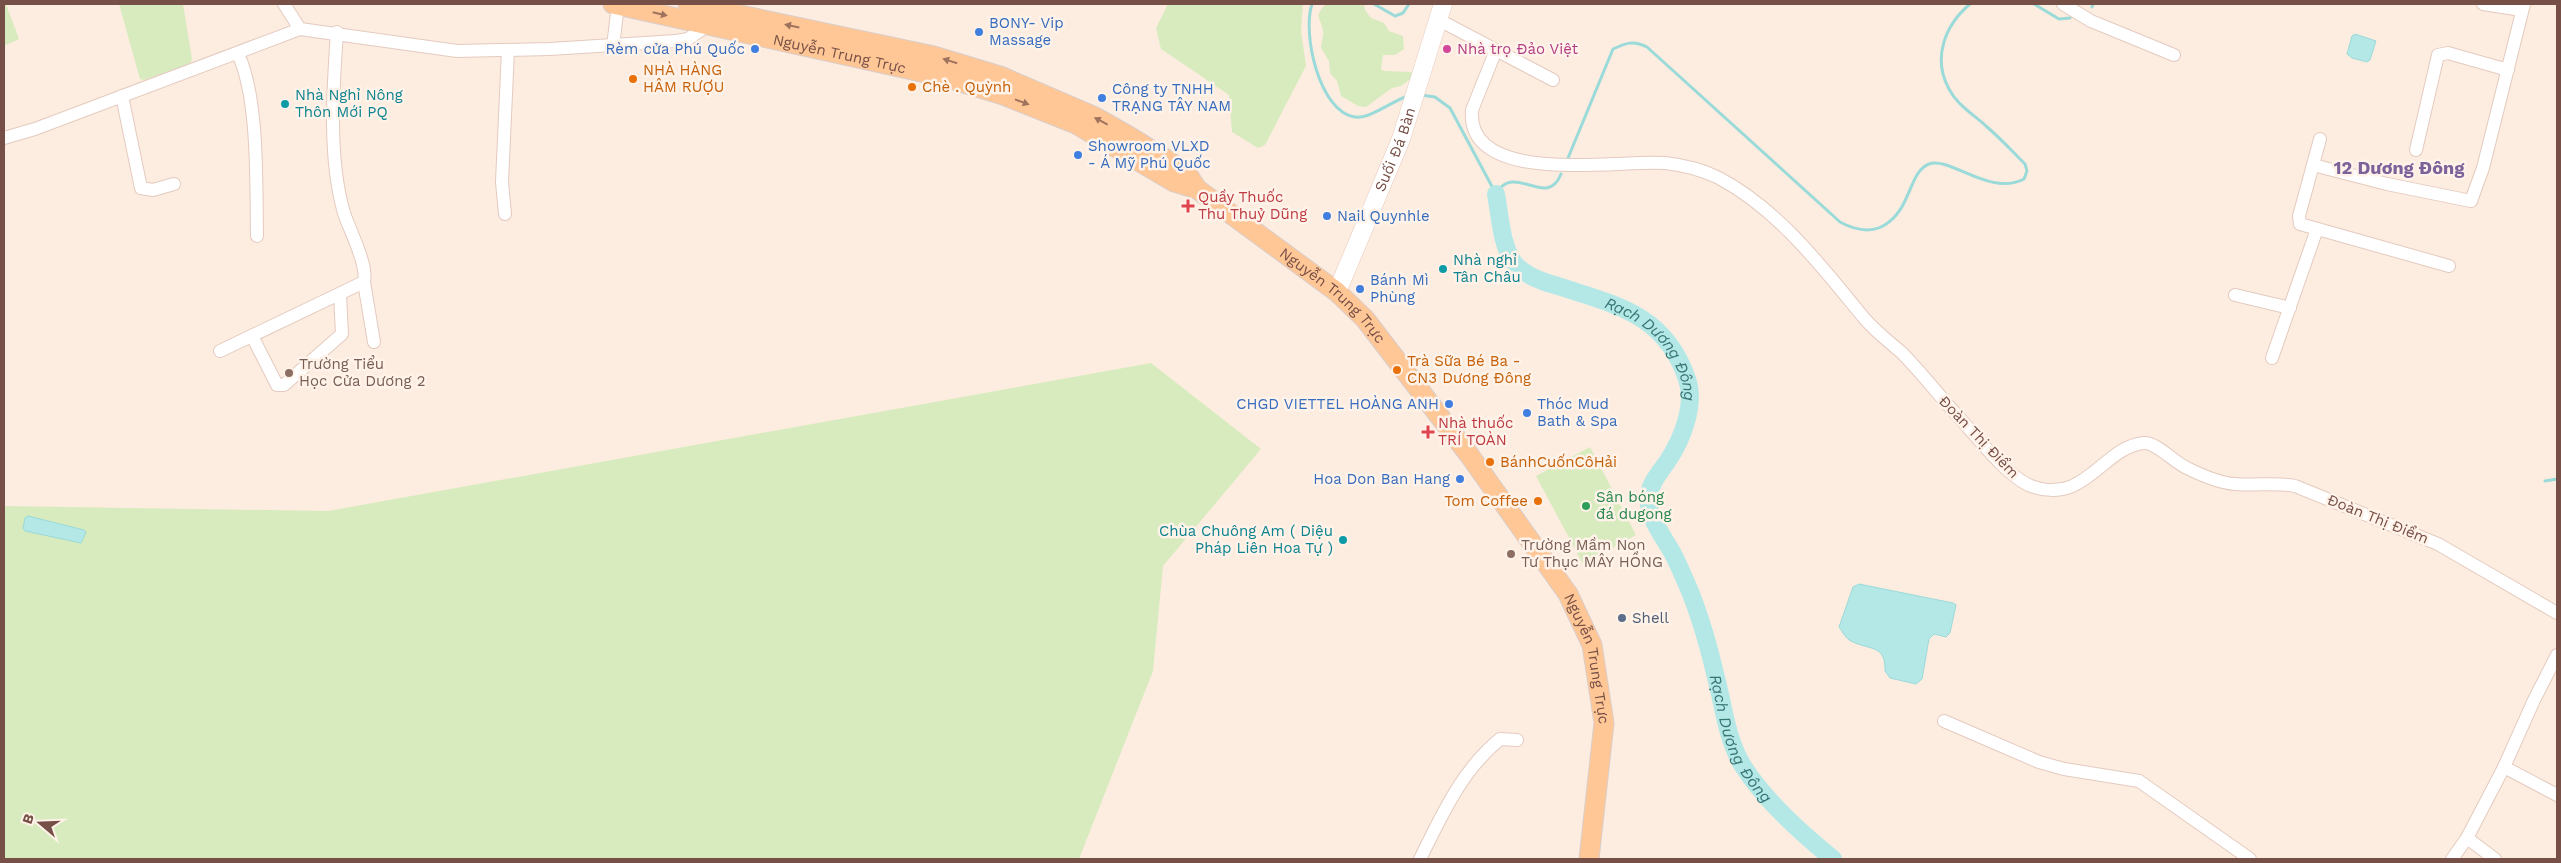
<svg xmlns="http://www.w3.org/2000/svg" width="2561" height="863" font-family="'Work Sans',sans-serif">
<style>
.green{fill:#d8ebbe}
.water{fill:#b4e8e7;stroke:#9adad9}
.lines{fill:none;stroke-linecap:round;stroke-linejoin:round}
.stream{stroke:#9adad9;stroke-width:3}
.river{stroke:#b4e8e7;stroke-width:18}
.street-casing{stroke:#e4cabf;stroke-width:14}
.secondary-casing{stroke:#e9c9bb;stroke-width:19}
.primary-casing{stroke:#d9cecb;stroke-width:21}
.street{stroke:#fff;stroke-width:12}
.secondary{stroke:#fff;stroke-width:18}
.primary{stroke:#ffc696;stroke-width:19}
.oneway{fill:#9f735e}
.shop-dot{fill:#3f7fe0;stroke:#fff2e8;stroke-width:2}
.hotel-dot{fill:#d1479c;stroke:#fff2e8;stroke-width:2}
.food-dot{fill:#e8710a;stroke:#fff2e8;stroke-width:2}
.culture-dot{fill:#0f9aa8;stroke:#fff2e8;stroke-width:2}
.health-dot{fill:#e0444e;stroke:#fff2e8;stroke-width:2}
.education-dot{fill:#8d6e63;stroke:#fff2e8;stroke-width:2}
.leisure-dot{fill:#2e9e5b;stroke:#fff2e8;stroke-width:2}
.service-dot{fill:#5c6f8a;stroke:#fff2e8;stroke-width:2}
.labels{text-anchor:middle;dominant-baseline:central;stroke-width:5;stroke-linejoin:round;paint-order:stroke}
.shop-label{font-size:15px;fill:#366cbe;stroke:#fff2e8;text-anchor:start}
.hotel-label{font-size:15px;fill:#b23c85;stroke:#fff2e8;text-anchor:start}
.street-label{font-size:15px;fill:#764f46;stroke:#fff2e8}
.food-label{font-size:15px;fill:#c56008;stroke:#fff2e8;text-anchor:start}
.culture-label{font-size:15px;fill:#0d838f;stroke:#fff2e8;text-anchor:start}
.health-label{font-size:15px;fill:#be3a42;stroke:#fff2e8;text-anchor:start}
.education-label{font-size:15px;fill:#785e54;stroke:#fff2e8;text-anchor:start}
.leisure-label{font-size:15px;fill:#27864d;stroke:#fff2e8;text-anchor:start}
.service-label{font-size:15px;fill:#4e5e75;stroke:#fff2e8;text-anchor:start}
.water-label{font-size:16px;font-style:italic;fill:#377575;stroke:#fff2e8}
.quarter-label{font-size:18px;font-weight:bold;fill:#7d619a;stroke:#fff2e8}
</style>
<rect width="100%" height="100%" fill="#fdede0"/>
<g class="green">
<polygon points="4,4 6,4 19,39 4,46"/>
<polygon points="119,4 183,4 192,59 190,64 144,80 140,79"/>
<polygon points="1168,4 1303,4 1301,30 1306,66 1265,145 1258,148 1232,132 1229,95 1161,49 1156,28"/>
<path d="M1326,4h38l1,6 6,8 13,5 5,8 14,5 1,13 -9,6h-12l-2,14 3,2 27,1 2,5 -12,9 -9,2 -26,19 -8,-1 -17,-10 -4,-15 -7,-8 -1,-12 -8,-13c0,-5 3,-12 2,-17 -2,-14 -10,-14 3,-27z"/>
<polygon points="1151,363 1261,449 1163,566 1153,671 1079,859 4,859 4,506 328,511"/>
<polygon points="1590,447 1636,535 1583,564 1536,476"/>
</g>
<g class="water">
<polygon points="2355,34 2376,41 2370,60 2367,62 2352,58 2347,54 2352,36"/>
<polygon points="28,516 84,530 86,532 81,543 25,531 23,528 25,518"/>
<path d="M1859,584l94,19 3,2 -6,28 -4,4 -12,-3 -5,5 -7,40 -6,5 -26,-6 -5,-7c1,-28 -17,-20 -36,-31 -4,-3 -7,-9 -10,-13l14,-40z"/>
</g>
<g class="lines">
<g class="stream">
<path d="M1312,4c-10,29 7,108 43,113 15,2 37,-16 53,-21"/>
<polyline points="1374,4 1395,16 1403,13 1409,4"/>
<polyline points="2034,4 2059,19 2070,18"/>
<polyline points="2092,7 2093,4"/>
<polyline points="1421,95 1435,97 1450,108 1496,194"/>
<path d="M1568,158l45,-109c13,-6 20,-9 34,-2l193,175c13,7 28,12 43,4 29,-16 25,-54 46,-62 21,-8 61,33 95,15l3,-8 -2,-7c-13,-13 -25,-26 -39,-38 -13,-12 -29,-21 -37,-37 -17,-31 -4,-64 21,-85"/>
<path d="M1496,194c18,-33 51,16 65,-20"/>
<polyline points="2545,481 2557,479"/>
</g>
<path class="river" id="s1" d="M1496,194c4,21 5,51 18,69 10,12 29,19 44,23 58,19 107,28 129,93 9,26 -5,61 -20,83 -7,10 -16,20 -18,32 -3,22 13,40 23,58 7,13 13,28 19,42 13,33 21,66 29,100 5,24 10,51 23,72 22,35 58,67 90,93"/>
<g class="street-casing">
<g id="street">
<polyline points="284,4 300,29 457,51 550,49 676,41 688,39 708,25"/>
<polyline points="2063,4 2091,21 2174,55"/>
<polyline points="2483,4 2522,10"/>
<polyline points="1439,20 1553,80"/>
<polyline points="613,46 618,5"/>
<path d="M1496,50l-24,60c-6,78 149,49 193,53 18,2 38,7 54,15 60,32 103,89 145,140 11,13 24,23 37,34 19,19 36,41 54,61 18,19 52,64 76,73 55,20 71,-39 113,-43 12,-1 31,20 43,25 14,7 33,15 48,16 20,2 40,-2 60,2l143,58 119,69"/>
<path d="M238,54c21,44 18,132 19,182"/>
<polyline points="122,96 141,188 153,190 174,184"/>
<polyline points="4,138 35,129 300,29"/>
<polyline points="2320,139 2299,216 2300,224 2449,266"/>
<polyline points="2416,150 2438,55 2448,53 2508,70"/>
<polyline points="2313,165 2387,184 2471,201 2483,168 2524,4"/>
<polyline points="505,214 502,182 508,50"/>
<polyline points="364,282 374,342"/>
<polyline points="2235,295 2290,308"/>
<polyline points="252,336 277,385 284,385 342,334 340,295"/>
<path d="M220,351l144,-69c4,-17 -14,-51 -20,-69 -16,-55 -11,-124 -7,-181"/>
<polyline points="2272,358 2317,229"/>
<polyline points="1944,721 2039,762 2064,769 2139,781 2250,859"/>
<polyline points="2504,767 2557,795"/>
<polyline points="2467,838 2495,859"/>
<path d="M1420,859c22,-44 41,-88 80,-120l17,1"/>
<polyline points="2452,859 2467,838 2504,767 2534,700 2557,655"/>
</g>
</g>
<g class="secondary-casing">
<g id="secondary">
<path id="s2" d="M1337,292l64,-153 42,-135"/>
</g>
</g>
<g class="primary-casing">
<g id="primary">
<path id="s3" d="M613,4l331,73 59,18 73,29 98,58 23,7 140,103 28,27 105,137 98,138 24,51 12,78 -15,136"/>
<polyline points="688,4 934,56 1000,76 1095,117 1132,138 1186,172 1197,189"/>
</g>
</g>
<use href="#street" class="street"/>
<use href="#secondary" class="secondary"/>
<use href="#primary" class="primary"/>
</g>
<defs><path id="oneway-solid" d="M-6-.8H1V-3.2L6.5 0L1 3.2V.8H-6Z" transform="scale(1.25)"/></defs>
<g class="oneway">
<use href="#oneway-solid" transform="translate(660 14) rotate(13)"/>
<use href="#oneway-solid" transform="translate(792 26) rotate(-168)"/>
<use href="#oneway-solid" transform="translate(950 61) rotate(-163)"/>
<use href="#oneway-solid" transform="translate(1022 102) rotate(20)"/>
<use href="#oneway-solid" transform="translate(1101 121) rotate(-152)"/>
</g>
<g class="shop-dot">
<circle cx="979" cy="32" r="5"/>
<circle cx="755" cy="49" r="5"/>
<circle cx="1102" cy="98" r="5"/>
<circle cx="1078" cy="155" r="5"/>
<circle cx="1327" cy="216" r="5"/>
<circle cx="1360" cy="289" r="5"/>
<circle cx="1449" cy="404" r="5"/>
<circle cx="1527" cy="413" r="5"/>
<circle cx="1460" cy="479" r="5"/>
</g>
<circle class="hotel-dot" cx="1447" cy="49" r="5"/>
<g class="food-dot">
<circle cx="633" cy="79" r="5"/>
<circle cx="912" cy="87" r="5"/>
<circle cx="1397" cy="370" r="5"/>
<circle cx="1490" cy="462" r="5"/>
<circle cx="1538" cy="501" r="5"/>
</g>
<g class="culture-dot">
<circle cx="285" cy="104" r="5"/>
<circle cx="1443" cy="269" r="5"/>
<circle cx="1343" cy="540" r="5"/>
</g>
<g class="health-dot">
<path d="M1185.5 198.5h5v5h5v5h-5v5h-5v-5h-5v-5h5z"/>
<path d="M1425.5 424.5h5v5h5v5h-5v5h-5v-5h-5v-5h5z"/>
</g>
<g class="education-dot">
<circle cx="289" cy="373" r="5"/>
<circle cx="1511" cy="554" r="5"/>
</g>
<circle class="leisure-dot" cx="1586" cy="506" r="5"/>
<circle class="service-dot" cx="1622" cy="618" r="5"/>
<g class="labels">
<g class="shop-label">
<text x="989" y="23">BONY- Vip<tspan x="989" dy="17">Massage</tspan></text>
<text x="745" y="49" text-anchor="end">Rèm cửa Phú Quốc</text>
<text x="1112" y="89">Công ty TNHH<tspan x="1112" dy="17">TRẠNG TÂY NAM</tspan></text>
<text x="1088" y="146">Showroom VLXD<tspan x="1088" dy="17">- Á Mỹ Phú Quốc</tspan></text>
<text x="1337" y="216">Nail Quynhle</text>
<text x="1370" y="280">Bánh Mì<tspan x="1370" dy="17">Phùng</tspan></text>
<text x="1439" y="404" text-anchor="end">CHGD VIETTEL HOÀNG ANH</text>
<text x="1537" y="404">Thóc Mud<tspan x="1537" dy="17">Bath &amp; Spa</tspan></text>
<text x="1450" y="479" text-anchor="end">Hoa Don Ban Hang</text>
</g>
<g class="hotel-label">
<text x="1457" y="49">Nhà trọ Đảo Việt</text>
</g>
<g class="street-label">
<text stroke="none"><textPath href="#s3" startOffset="232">Nguyễn Trung Trực</textPath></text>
<text stroke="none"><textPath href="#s2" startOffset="154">Suối Đá Bàn</textPath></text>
<text stroke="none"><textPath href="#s3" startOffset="790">Nguyễn Trung Trực</textPath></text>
<text transform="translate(1979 437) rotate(46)">Đoàn Thị Điểm</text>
<text transform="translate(2378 519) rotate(22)">Đoàn Thị Điểm</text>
<text stroke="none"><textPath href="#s3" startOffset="1240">Nguyễn Trung Trực</textPath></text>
</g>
<g class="food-label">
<text x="643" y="70">NHÀ HÀNG<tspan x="643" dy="17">HÂM RƯỢU</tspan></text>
<text x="922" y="87">Chè . Quỳnh</text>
<text x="1407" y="361">Trà Sữa Bé Ba -<tspan x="1407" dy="17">CN3 Dương Đông</tspan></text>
<text x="1500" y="462">BánhCuốnCôHải</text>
<text x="1528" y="501" text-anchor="end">Tom Coffee</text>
</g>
<g class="culture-label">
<text x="295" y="95">Nhà Nghỉ Nông<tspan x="295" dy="17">Thôn Mới PQ</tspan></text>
<text x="1453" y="260">Nhà nghỉ<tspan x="1453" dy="17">Tân Châu</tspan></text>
<text x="1333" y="531" text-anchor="end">Chùa Chuông Am ( Diệu<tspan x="1333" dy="17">Pháp Liên Hoa Tự )</tspan></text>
</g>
<g class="health-label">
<text x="1198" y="197">Quầy Thuốc<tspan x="1198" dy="17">Thu Thuỷ Dũng</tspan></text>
<text x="1438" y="423">Nhà thuốc<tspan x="1438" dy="17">TRÍ TOÀN</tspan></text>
</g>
<g class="education-label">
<text x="299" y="364">Trường Tiểu<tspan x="299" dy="17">Học Cửa Dương 2</tspan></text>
<text x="1521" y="545">Trường Mầm Non<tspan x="1521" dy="17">Tư Thục MÂY HỒNG</tspan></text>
</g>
<g class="leisure-label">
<text x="1596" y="497">Sân bóng<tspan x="1596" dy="17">đá dugong</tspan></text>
</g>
<g class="service-label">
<text x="1632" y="618">Shell</text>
</g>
<g class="water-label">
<text stroke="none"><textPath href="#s1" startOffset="242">Rạch Dương Đông</textPath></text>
<text stroke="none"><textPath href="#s1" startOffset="678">Rạch Dương Đông</textPath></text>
</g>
<g class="quarter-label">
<text x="2399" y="167">12 Dương Đông</text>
</g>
</g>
<rect width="2561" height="863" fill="none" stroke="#764f46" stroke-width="10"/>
<g transform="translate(40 823) rotate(289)" stroke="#fff2e8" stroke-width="4" paint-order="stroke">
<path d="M0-4L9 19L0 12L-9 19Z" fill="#764f46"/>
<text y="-8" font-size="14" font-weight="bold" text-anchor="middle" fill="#764f46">B</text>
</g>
</svg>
